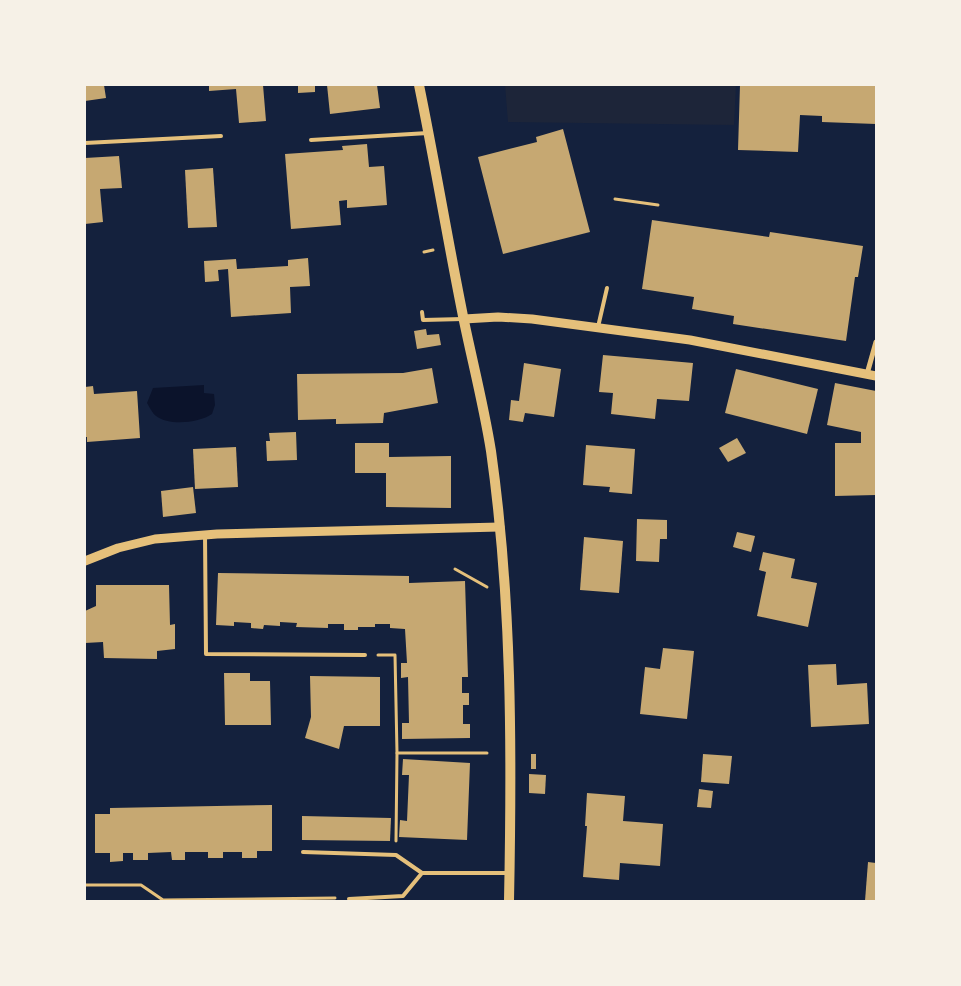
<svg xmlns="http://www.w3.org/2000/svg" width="961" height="986" font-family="Figtree,sans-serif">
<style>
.green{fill:#1d2539}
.water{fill:#0b132b}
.building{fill:#c6a872}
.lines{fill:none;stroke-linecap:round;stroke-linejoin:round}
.path{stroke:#e5c07b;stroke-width:3}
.service{stroke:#e5c07b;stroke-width:4}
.minor{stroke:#e5c07b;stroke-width:5}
.tertiary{stroke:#e5c07b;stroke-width:9}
.secondary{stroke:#e5c07b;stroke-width:10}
</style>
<rect width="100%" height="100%" fill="#14213d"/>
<polygon class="green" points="505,85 736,85 734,125 508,122"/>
<path class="water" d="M204,385v8l10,1 1,11 -3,9c-13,9 -43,12 -56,2 -4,-3 -7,-10 -9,-13l6,-15z"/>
<g class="building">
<polygon points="85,85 104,85 106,98 85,101"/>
<polygon points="209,85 263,85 266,121 239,123 236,89 209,91"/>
<polygon points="298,85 315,85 315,92 298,93"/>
<polygon points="327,85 377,85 380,108 330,114"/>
<polygon points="740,85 876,85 876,124 822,122 822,116 800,115 798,152 738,150"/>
<polygon points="563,129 590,232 503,254 478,157 537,142 536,137"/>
<polygon points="367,144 369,167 384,166 387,205 347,208 347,200 339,201 341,225 291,229 285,154 343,150 342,146"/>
<polygon points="119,156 122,188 100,189 103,222 85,224 85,158"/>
<polygon points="213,168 217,227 188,228 185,170"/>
<polygon points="652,220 769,237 770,232 863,246 858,277 855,277 846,341 733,324 734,316 692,309 694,297 642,289"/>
<polygon points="308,258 310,286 290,287 291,313 231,317 228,269 218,270 219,281 205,282 204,261 236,259 237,269 288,266 288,260"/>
<polygon points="426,329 427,335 439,334 441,345 417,349 414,331"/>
<polygon points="603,355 693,363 689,401 657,399 655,419 611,414 613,393 599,392"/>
<polygon points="524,363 561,369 554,417 525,413 523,422 509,420 511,400 519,401"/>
<polygon points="432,368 438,403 384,413 383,423 336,424 336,419 298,420 297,374 403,373"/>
<polygon points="736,369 818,389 807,434 725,413"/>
<polygon points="835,383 876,391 876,495 835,496 835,443 861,443 861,432 827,425"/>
<polygon points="93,386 94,394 137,391 140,438 87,442 87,437 85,437 85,387"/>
<polygon points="296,432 297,460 267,461 266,441 270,441 269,433"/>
<polygon points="737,438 746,453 728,462 719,448"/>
<polygon points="355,443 389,443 389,457 451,456 451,508 386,507 386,473 355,473"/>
<polygon points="586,445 635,449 632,494 609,492 610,487 583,485"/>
<polygon points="236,447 238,487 195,489 193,449"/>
<polygon points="193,487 196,513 163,517 161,491"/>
<polygon points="637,519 667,520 667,539 660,539 659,562 636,561"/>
<polygon points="737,532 755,536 751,552 733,547"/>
<polygon points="584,537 623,541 619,593 580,590"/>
<polygon points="763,552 795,559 791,578 817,583 808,627 757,616 766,572 759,570"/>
<polygon points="218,573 409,576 409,583 465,581 468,677 462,677 462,693 469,693 469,705 463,705 463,724 470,724 470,738 402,739 402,723 409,723 408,677 401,678 401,663 407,663 405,629 390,628 390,624 375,624 375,627 358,627 358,630 344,630 344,624 328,624 328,628 296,627 297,623 280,622 280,626 264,625 263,629 251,628 251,623 234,622 234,626 216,625"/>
<polygon points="96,585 169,585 170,625 175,624 175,649 157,651 157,659 104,658 103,642 85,643 85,611 96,606"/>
<polygon points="663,648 694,651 687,719 640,714 645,667 660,669"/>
<polygon points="836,664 837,685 867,683 869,724 811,727 808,665"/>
<polygon points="224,673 250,673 250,681 270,681 271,725 225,725"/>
<polygon points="310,676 380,677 380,726 344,726 339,749 305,738 311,717"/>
<rect x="531" y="754" width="5" height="15"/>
<polygon points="703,754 732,756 729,784 701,782"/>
<polygon points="403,759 470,763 467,840 399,837 400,820 407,821 409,775 402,775"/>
<polygon points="529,774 546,775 545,794 529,793"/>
<polygon points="699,789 713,791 711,808 697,807"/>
<polygon points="587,793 625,796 623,821 663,824 660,866 620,863 619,880 583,877 587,826 585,826"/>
<polygon points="272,805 272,851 257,851 257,858 242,858 242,852 223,852 223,858 208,858 208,852 185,852 185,860 172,860 171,852 148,853 148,860 133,860 133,853 123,853 123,861 110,862 110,853 95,853 95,814 110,814 110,808"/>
<polygon points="302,816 391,818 390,841 302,840"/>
<polygon points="868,862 876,863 876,901 865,901"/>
</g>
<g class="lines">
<g class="path">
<polyline points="615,199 658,205"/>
<polyline points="424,252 433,250"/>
<polyline points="455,569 487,587"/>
<polyline points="378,655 395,655 397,753 396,841"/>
<polyline points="397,753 487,753"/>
<polyline points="85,885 141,885 163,900 335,898"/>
</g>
<g class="service">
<polyline points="311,140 428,133"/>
<polyline points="85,143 221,136"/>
<polyline points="422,312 423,320 463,319"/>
<polyline points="598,327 607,288"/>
<polyline points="205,535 206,654 365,655"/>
<polyline points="303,852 396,855 422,873 508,873"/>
<polyline points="349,899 403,896 422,873"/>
</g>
<polyline class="minor" points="867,374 876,342"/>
<g class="tertiary">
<polyline points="464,319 498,317 532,319 690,340 876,376"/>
<polyline points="85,561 118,548 155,539 217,534 500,527"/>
</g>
<path class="secondary" d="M419,85c16,78 29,157 45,236 9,43 20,86 27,130 21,149 21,300 18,450"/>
</g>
<rect width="961" height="986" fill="none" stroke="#f6f1e7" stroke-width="172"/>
</svg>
